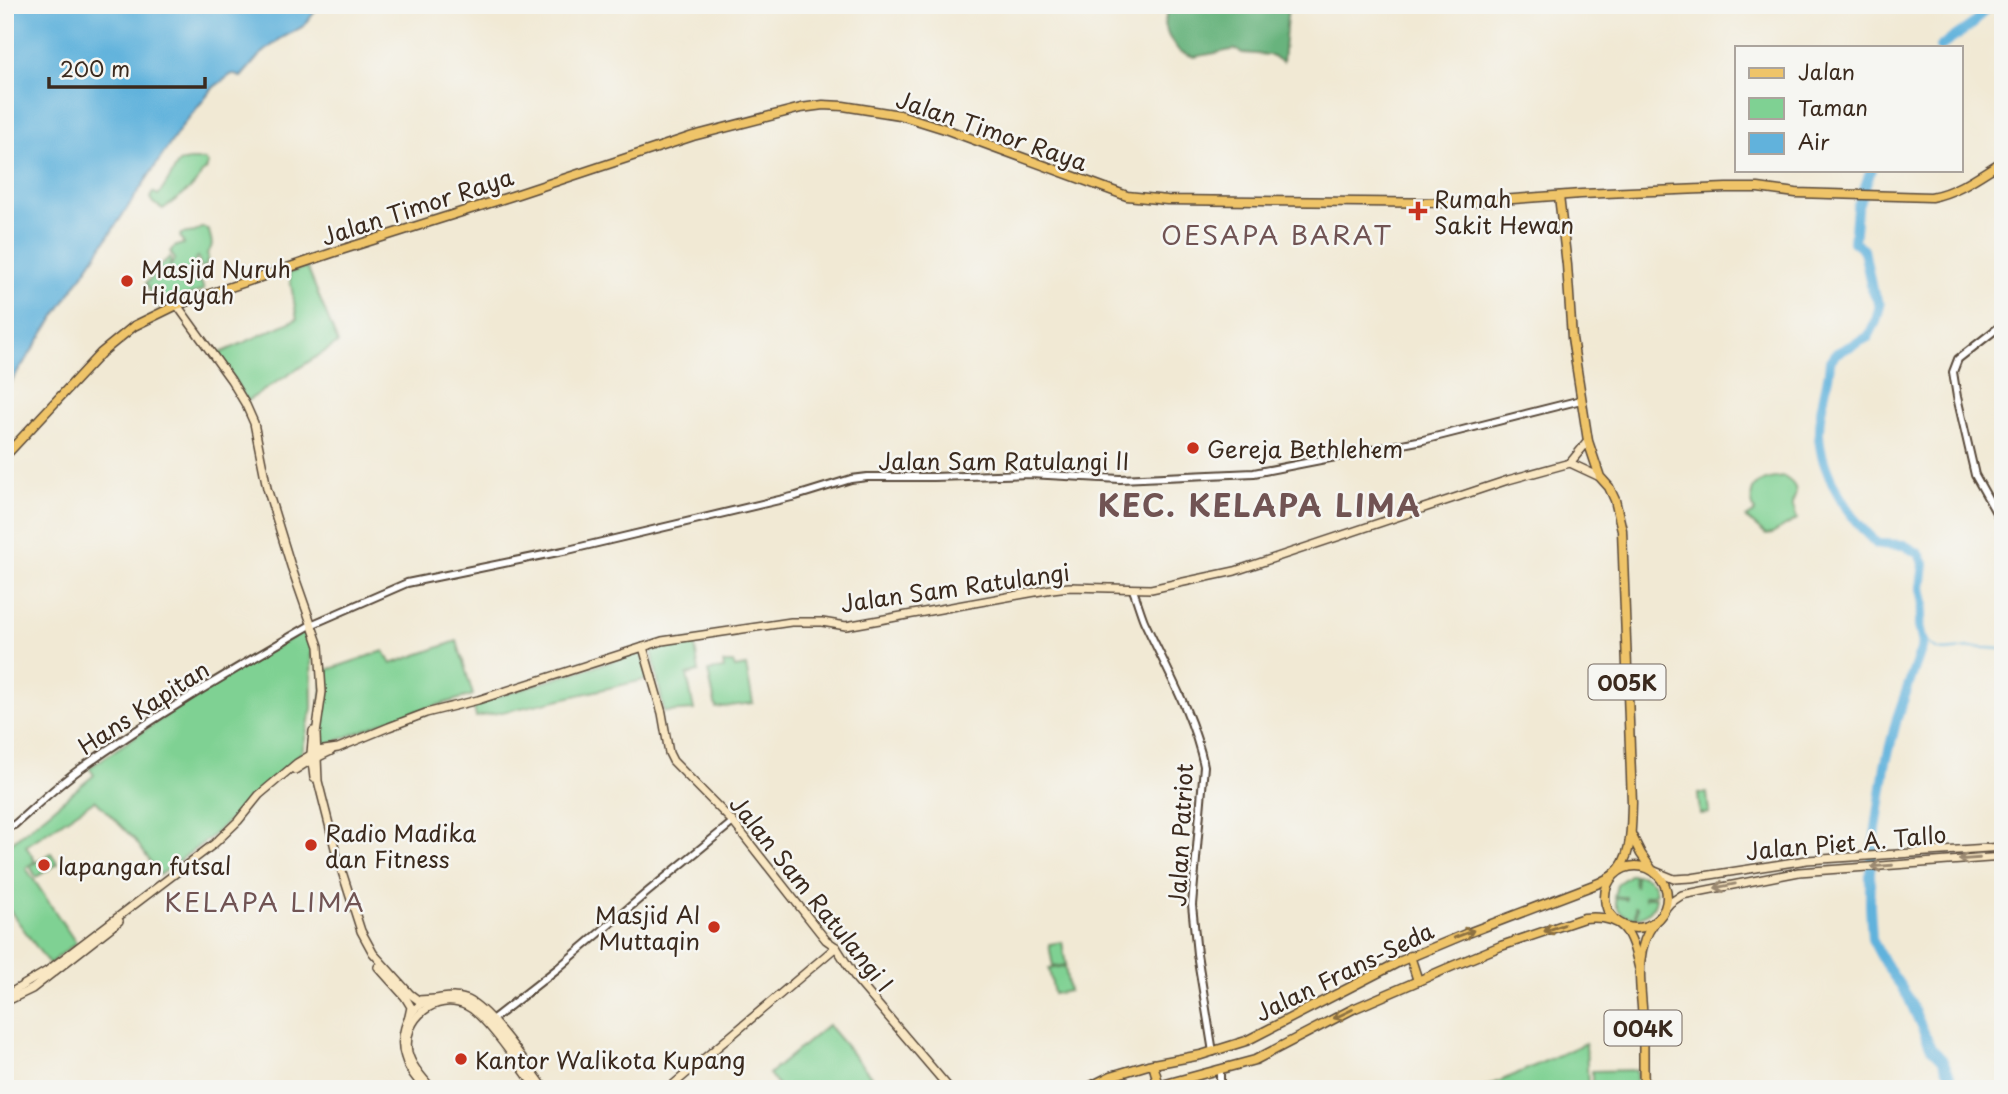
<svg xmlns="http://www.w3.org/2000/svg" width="2008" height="1094" font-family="'Playpen Sans',sans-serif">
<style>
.green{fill:#7fd193;stroke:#5d7e58;stroke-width:2}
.forest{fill:#67b37d;stroke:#516e4e;stroke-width:2}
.water{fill:#61b2dc;stroke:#4e6e7d;stroke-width:2}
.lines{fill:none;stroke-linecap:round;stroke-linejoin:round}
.stream{stroke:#61b2dc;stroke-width:2}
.river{stroke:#61b2dc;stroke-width:10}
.tertiary-casing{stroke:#564739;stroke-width:10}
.secondary-casing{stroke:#564739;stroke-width:10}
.primary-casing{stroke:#564739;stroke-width:11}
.trunk-casing{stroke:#564739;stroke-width:11}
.tertiary{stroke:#fff;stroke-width:6}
.secondary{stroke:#f9e7c3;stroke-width:7}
.primary{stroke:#efc469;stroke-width:8}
.trunk{stroke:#efc469;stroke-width:8}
.oneway{stroke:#9a8870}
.oneway2{stroke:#8c6f40}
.poi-dot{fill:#c8321e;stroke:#f6f6f2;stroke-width:2.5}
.labels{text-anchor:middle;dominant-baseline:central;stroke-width:5;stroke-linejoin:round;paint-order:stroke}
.shield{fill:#f6f6f2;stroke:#73675e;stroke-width:2}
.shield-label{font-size:21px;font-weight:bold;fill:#3b2a1e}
.street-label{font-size:23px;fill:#3b2a1e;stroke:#f6f6f2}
.poi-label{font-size:23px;fill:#3b2a1e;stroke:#f6f6f2;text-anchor:start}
.quarter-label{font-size:26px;letter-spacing:2px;fill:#715454;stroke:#f6f6f2}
.district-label{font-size:30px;font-weight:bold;letter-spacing:2px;fill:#715454;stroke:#f6f6f2}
</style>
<rect width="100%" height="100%" fill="#f6f6f2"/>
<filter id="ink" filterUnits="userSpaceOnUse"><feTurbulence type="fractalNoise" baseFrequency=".0143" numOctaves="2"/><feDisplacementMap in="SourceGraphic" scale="14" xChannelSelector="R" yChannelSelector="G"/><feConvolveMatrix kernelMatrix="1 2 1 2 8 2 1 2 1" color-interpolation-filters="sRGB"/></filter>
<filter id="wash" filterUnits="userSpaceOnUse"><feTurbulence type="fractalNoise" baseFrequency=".00686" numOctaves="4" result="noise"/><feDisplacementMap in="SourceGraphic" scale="28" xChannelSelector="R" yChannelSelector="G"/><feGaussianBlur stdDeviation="1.57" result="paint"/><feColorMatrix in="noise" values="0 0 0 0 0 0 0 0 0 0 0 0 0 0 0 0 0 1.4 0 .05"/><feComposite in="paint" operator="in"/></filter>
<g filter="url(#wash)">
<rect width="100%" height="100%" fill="#f1e9d4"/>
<g class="green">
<path d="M190,160h15l3,4 -2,6 -5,4 -2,5 -9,10 -27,20 -10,-6 -3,-5 3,-6 5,3c5,-4 17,-26 21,-33z"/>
<path d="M201,228h4l4,3c2,9 6,15 -2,22l1,4 -3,10h-4l-3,-10 -3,3 2,9 -1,5 4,4 -1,4h2l3,8 -47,17 -11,-24 12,-11 -1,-4 13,-11 1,3 -2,8 6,-9 -5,-7c3,-6 9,-7 14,-8l-4,-8 1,-2 14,-2z"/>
<polygon points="307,267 338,343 247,401 218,354 297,319 289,273"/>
<path d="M1784,477c12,7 15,14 8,26l5,16 -25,15 -6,1 -20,-17 9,-6c-11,-28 5,-33 29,-35z"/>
<polygon points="304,631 311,649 312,708 302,752 211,837 160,875 135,840 95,800 26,846 35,861 26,868 76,943 49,964 5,904 5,848 94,775 89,768 214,683"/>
<polygon points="694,640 699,672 687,675 694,710 664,712 652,651 660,646"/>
<polygon points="457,641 473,695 396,717 332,743 325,743 318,739 324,671 384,651 391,664"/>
<path d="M641,652l8,27c-58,12 -115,28 -173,38l-3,-13z"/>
<polygon points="723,663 733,663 735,668 746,666 753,703 716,708 708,671 724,669"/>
<polygon points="1707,793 1709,813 1700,814 1698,794"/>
<polygon points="51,853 58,864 36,877 30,866"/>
<path d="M1630,875h4l1,13 1,-13c12,0 19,7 20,19l-12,2 1,3 1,-2h10c-1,12 -8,18 -20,21l1,-11h-2v11c-13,-2 -18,-7 -20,-19l10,-1 1,3v-4h-12l3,-13z"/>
<polygon points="1062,942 1066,965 1053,967 1049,944"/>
<polygon points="1065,966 1069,991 1054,994 1049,969"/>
<polygon points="828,1025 871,1076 857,1089 781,1089 769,1074"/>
<polygon points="1586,1043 1588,1089 1482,1089"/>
<polygon points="1636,1070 1637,1089 1592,1089 1592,1071"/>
</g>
<polygon class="forest" points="1169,5 1288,5 1283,62 1269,55 1242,53 1237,49 1194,57 1179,51 1169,37 1164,25"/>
<polygon class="water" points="5,5 320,5 304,26 280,39 259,56 241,77 232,74 214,87 182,126 5,391"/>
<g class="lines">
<path class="stream" d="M1919,626c16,35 24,23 55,22 9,-1 19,1 29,1"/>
<g class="river">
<polyline points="1940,47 1973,24 1988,5"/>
<path d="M1871,170l-14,38 -3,34 10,8 8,40 8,15 -4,16 -8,16 -33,17 -5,7c-1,23 -11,46 -11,69 -1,39 30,88 58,114l27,1 15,9 5,10 -3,24 3,15 -5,23 4,18 -26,74 -12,48 -15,105v35l2,33 12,23 24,35 23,51 11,11 9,18 -3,12"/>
</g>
</g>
</g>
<g filter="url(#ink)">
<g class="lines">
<g class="tertiary-casing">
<g id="tertiary">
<polyline points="2003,324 1958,359 1953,372 1957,397 1975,475 2003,525"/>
<path d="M1133,590c4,10 7,21 11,31 22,47 49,93 60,145l-12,139 5,49 16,98"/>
<polyline points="313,624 407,583 568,550 796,496 851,479 867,477 933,477 1030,474 1120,479 1254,473 1423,440 1581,400"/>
<path d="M5,828l9,-3c22,-19 42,-39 66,-56 73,-52 151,-98 229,-143"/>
<polyline points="488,1023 557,969 645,894 733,822"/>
<polyline points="1220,1071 1220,1089"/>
</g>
</g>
<g class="secondary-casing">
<g id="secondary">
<polyline points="177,305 231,380 246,405 254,423 267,488 291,566 319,646 322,692 316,734 318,781 337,856 361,931 373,953 410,994 418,1000 435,999"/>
<polyline points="1570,463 1600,477"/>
<polyline points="643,647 662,713 669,753 673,761 733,822 818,930 826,940 836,947 857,980 950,1089"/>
<polyline points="313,731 311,753 314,778"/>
<polyline points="295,770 306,763 331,751"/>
<polyline points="1652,870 1674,879 1691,878 1807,860 2003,847"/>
<polyline points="1660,915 1670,903 1682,895 1799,872 2003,857"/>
<polyline points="378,967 405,997 411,1007 408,1021"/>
<polyline points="5,996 47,971 214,844 238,821 259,795 297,763 317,751 338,748 389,727 426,713 478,700 662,641 791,622 822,622 846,626 1052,589 1069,587 1151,589 1235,571 1508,480 1570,463 1588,441"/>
<polyline points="5,1002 32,989 119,921"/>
<path d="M425,1089c-8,-10 -17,-19 -20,-32 -6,-17 0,-42 16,-53 6,-3 14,-5 20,-6 9,-1 19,-2 27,2 23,11 60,66 77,89"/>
<path d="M432,1089c-9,-11 -21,-23 -24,-37 -6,-33 27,-61 59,-46 19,9 55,63 70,83"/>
<polyline points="668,1089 836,947"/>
</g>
</g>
<g class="primary-casing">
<g id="primary">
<polyline points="1631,834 1641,854 1652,870"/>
<circle cx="1636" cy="897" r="31"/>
<polyline points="1410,956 1418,981"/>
<polyline points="1153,1064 1159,1086"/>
<path d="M1085,1089l26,-13 37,-11 53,-10 45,-14 155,-80 67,-28 131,-50c5,-3 11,-5 15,-9 19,-15 17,-49 18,-71l-10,-273 -7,-30 -6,-13 -9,-10 -12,-36 -16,-103 -5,-73 -8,-69"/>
<path d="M1147,1089l108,-29 98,-51 102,-44 46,-19 83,-28c41,-4 47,14 55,49"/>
<path d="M1644,1089c-1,-22 0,-44 -1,-66 -1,-33 -11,-71 11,-100"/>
</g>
</g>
<g class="trunk-casing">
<path id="trunk" d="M5,456l96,-103 33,-27 43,-21 164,-55 171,-54 181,-60 108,-28 22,-3 20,1 57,9 45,14 182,67 40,4 293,3 121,-9 145,-6h32l38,5 135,4c27,-5 49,-22 72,-36"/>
</g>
<use href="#tertiary" class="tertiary"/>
<use href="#secondary" class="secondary"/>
<use href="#primary" class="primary"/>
<use href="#trunk" class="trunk"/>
</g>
<defs><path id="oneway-shaft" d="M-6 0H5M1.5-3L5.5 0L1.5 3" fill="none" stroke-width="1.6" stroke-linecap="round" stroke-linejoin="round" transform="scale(1.75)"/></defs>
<g class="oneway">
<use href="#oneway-shaft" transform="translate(1969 859) rotate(176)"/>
<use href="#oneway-shaft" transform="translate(1882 866) rotate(176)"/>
<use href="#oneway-shaft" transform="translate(1725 886) rotate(169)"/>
</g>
<g class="oneway2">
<use href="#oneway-shaft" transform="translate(1554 928) rotate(161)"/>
<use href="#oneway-shaft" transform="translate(1464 934) rotate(-21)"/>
<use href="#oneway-shaft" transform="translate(1343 1014) rotate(154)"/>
</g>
</g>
<g class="poi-dot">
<path d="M1414.5 200.5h7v7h7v7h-7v7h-7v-7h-7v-7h7z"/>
<circle cx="127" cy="281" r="7"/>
<circle cx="1193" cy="448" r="7"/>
<circle cx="311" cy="845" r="7"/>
<circle cx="44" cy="865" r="7"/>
<circle cx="714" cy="927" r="7"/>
<circle cx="461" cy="1059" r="7"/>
</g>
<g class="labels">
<g class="shield">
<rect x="1588.5" y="664.5" width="77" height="35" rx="5"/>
<rect x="1604.5" y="1010.5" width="77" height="35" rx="5"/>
</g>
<g class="shield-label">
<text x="1627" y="682">005K</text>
<text x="1643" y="1028">004K</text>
</g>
<g class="street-label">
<text transform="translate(992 130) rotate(19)">Jalan Timor Raya</text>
<text transform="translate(417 206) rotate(-18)">Jalan Timor Raya</text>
<text x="1004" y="460">Jalan Sam Ratulangi II</text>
<text transform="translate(955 587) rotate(-8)">Jalan Sam Ratulangi</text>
<text transform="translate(143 707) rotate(-33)">Hans Kapitan</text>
<text transform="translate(1180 835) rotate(-87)">Jalan Patriot</text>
<text transform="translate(1846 842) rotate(-5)">Jalan Piet A. Tallo</text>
<text transform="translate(812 893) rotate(51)">Jalan Sam Ratulangi I</text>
<text transform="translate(1344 971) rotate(-26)">Jalan Frans-Seda</text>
</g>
<g class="poi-label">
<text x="1434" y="198">Rumah<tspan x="1434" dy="26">Sakit Hewan</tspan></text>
<text x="141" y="268">Masjid Nuruh<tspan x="141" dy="26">Hidayah</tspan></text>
<text x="1207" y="448">Gereja Bethlehem</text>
<text x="325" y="832">Radio Madika<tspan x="325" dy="26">dan Fitness</tspan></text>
<text x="58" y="865">lapangan futsal</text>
<text x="700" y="914" text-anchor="end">Masjid Al<tspan x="700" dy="26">Muttaqin</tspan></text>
<text x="475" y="1059">Kantor Walikota Kupang</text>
</g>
<g class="quarter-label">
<text x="1277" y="234">OESAPA BARAT</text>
<text x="265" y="901">KELAPA LIMA</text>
</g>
<g class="district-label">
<text x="1260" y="504">KEC. KELAPA LIMA</text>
</g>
</g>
<rect width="2008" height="1094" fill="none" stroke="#f6f6f2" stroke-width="28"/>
<rect x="1735" y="46" width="228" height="126" fill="#f6f6f2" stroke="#aba49d" stroke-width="2"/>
<rect x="1749" y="68" width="35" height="10" fill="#efc469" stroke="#aba49d" stroke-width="2"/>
<text x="1798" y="80" font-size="21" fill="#3b2a1e">Jalan</text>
<rect x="1749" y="98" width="35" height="21" fill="#7fd193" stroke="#aba49d" stroke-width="2"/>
<text x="1798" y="116" font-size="21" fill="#3b2a1e">Taman</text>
<rect x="1749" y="133" width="35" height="21" fill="#61b2dc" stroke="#aba49d" stroke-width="2"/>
<text x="1798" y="150" font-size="21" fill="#3b2a1e">Air</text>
<path d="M49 77v10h156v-10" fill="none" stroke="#3b2a1e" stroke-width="3.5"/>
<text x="60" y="77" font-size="21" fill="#3b2a1e" stroke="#f6f6f2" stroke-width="5" paint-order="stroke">200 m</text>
</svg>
